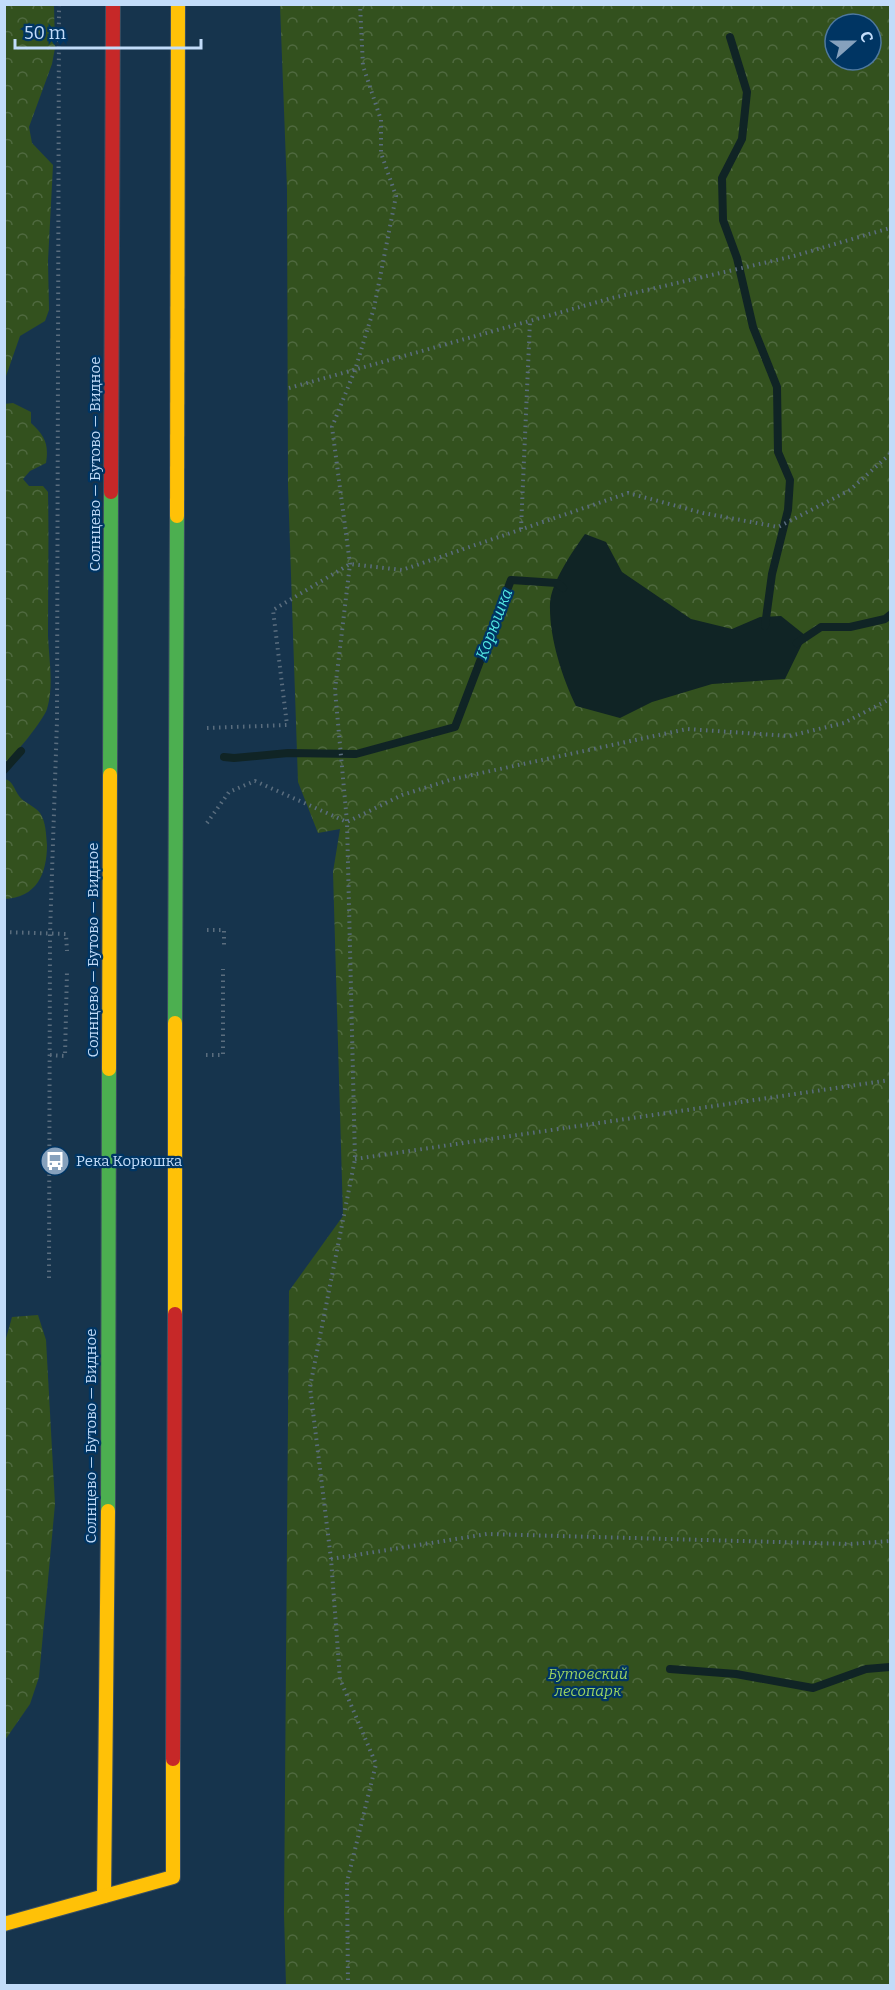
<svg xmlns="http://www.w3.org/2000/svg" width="895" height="1990" font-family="Bitter,serif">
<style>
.forest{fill:url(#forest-crowns);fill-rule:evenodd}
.water{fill:#102425}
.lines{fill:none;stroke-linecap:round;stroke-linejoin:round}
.stream{stroke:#102425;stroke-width:8}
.fast-casing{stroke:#3b4f62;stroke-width:16}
.slow-casing{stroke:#3b4f62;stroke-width:16}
.jam-casing{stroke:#3b4f62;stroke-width:16}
.path{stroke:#5a6d7e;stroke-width:4;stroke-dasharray:1.5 4.5;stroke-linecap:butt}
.fast{stroke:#4caf50;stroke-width:14}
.slow{stroke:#ffc107;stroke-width:14}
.jam{stroke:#c62828;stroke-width:14}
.labels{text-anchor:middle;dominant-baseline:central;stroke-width:4.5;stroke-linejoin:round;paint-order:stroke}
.street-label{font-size:15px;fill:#c2dcf9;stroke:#003563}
.poi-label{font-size:15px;fill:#c2dcf9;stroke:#003563;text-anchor:start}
.park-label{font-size:15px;font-style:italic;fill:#9ad261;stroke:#003563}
.water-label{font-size:16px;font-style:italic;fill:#52e7e1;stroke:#003563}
</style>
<defs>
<pattern id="forest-crowns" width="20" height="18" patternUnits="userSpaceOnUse" patternTransform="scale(1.5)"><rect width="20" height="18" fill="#33511e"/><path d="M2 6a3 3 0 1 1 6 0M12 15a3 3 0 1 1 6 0" fill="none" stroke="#4f693f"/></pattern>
</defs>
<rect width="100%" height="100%" fill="#16344d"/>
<g class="forest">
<polygon points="5,4 54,5 55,48 52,64 29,127 32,143 53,165 48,261 49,310 45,321 20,336 5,379"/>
<path d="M280,5h610v1980h-604l-2,-71 5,-623 54,-75 -10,-344 7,-43 -22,4 -20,-51 -10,-296 -1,-297zM835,24h36v36h-36z"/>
<path d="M13,403l18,9v11c14,13 18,21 15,40l-16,8 -7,8 6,7h14l5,6c1,48 0,96 0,144 1,24 6,50 -1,73 -3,10 -34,49 -42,54l-1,-359z"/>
<path d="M5,779c8,2 9,10 14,17 5,7 16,10 21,17 6,9 6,21 7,32 0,28 -10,53 -43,54z"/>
<polygon points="38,1315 46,1340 55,1504 39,1677 30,1704 5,1740 5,1342 12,1317"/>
</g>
<path class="water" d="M585,534l21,8 16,30 69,47 41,10 28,-12 21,-1 25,20 -21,43 -73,5 -60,18 -32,16 -44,-12c-14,-29 -27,-69 -26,-102 1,-22 23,-53 35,-70z"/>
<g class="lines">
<g class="stream">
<polyline points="730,37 747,92 742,139 722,178 723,220 737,258 753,327 777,387 778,452 790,480 788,510 772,574 765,626"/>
<polyline points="797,643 821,627 850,627 885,619 890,615"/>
<polyline points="224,757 234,758 288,753 356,754 455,727 511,580 557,583 563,588"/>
<polyline points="4,770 21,751"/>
<polyline points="670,1669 736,1674 813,1688 866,1669 890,1667"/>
</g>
<g class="fast-casing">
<g id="fast">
<polyline points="110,775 111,492"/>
<polyline points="175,1023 177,516"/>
<polyline points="108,1511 109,1069"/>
</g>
</g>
<g class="slow-casing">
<g id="slow">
<polyline points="177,516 178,4"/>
<polyline points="109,1069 110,775"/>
<polyline points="175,1314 175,1023"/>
<polyline points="104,1896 108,1511"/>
<polyline points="4,1924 173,1877 173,1759"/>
</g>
</g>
<g class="jam-casing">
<g id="jam">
<polyline points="111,492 113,4"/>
<polyline points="173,1759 175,1314"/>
</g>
</g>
<g class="path">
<polyline points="289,388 612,298 794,256 890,228"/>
<polyline points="521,529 530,321"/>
<polyline points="207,728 287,725 273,610 350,564 402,570 628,493 703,513 778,527 850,490 890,454"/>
<polyline points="207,823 229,792 255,781 347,822 402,795 453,779 687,729 789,736 844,723 890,699"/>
<polyline points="207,930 224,930 224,948"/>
<polyline points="4,932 66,934 67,951"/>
<polyline points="50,1055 65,1056 67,971"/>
<polyline points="206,1055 223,1055 223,969"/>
<polyline points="355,1159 890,1080"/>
<polyline points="49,1278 50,933 57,721 59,4"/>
<polyline points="331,1559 487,1534 850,1544 890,1541"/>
<polyline points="348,1986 347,1882 376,1764 340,1679 331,1559 310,1387 355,1159 347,822 335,690 350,564 332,427 355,370 374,308 396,196 381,153 381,120 363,66 360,4"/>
</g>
<use href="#fast" class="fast"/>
<use href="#slow" class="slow"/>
<use href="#jam" class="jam"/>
</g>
<defs>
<g id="bus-disc" transform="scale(1.5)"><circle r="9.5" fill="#86a1bd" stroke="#003563"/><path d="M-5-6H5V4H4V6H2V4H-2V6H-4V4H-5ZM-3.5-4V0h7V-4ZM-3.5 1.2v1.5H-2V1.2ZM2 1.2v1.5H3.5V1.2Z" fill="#fff"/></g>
</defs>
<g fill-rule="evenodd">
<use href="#bus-disc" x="55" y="1161"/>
</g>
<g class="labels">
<g class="street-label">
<text transform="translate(95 464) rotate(-90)">Солнцево — Бутово — Видное</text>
<text transform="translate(93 950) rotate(-90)">Солнцево — Бутово — Видное</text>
<text transform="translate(91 1436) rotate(-90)">Солнцево — Бутово — Видное</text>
</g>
<g class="poi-label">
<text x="76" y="1161">Река Корюшка</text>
</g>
<g class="park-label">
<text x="588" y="1674">Бутовский<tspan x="588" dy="17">лесопарк</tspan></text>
</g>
<g class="water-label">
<text transform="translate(494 624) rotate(-69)">Корюшка</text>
</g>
</g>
<rect width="895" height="1990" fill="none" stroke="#c2dcf9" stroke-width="12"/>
<g transform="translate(853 42) rotate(69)"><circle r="28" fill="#003563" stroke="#4e789f" stroke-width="1.5"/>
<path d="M0-4.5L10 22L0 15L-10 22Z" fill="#86a1bd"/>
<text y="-9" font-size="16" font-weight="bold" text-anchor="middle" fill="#c2dcf9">С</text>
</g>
<path d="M15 39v9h186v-9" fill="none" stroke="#c2dcf9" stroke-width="3"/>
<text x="24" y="39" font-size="18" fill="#c2dcf9" stroke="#003563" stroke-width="4.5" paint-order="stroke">50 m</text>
</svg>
